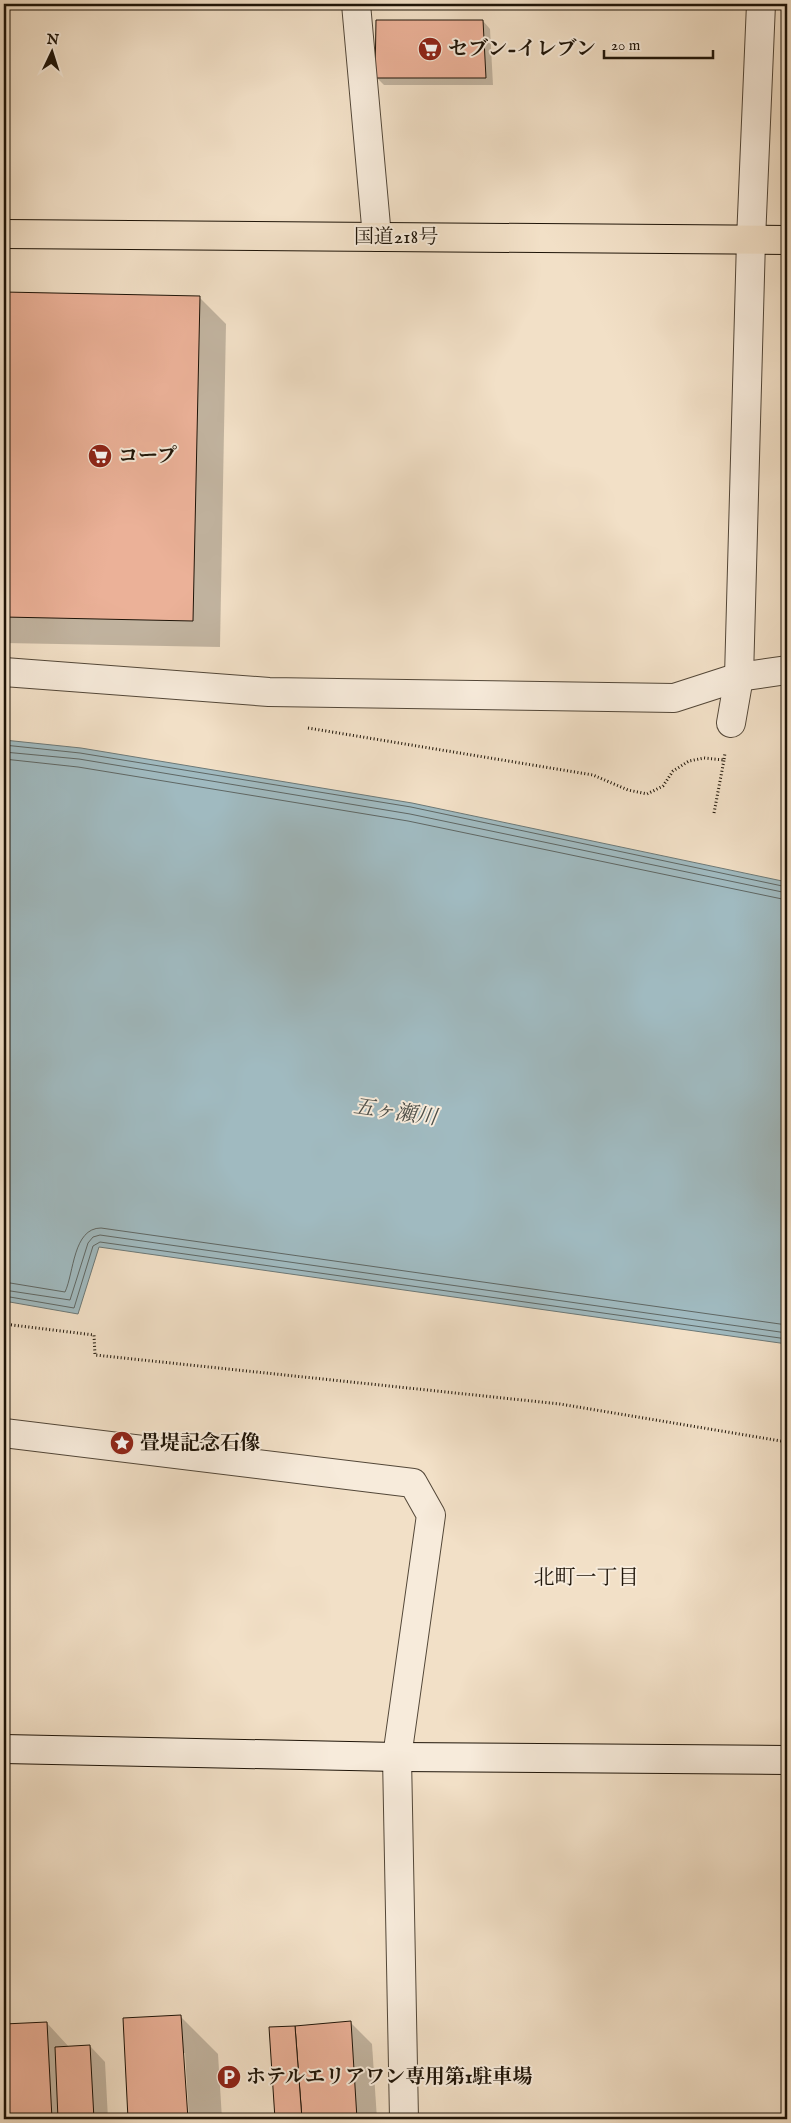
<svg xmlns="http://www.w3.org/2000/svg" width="791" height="2123" font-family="'IM FELL English','Noto Serif JP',serif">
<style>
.water{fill:#a0bac0;stroke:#6c7876}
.shadow{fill:#0003}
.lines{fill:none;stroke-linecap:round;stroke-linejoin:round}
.shore{stroke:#5f6764;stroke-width:1}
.building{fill:#ebb198;stroke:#1e1408}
.street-casing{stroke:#534738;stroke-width:30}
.secondary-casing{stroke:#1e1408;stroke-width:30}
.highway-casing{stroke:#1e1408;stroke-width:30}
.path{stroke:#1e1408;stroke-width:3;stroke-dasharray:1 2.5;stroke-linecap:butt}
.street{stroke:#f7ebdb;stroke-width:28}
.secondary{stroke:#f7ebdb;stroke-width:28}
.highway{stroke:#f2e0c7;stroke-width:28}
.labels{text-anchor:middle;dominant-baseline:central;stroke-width:4;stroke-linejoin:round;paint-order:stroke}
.poi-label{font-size:20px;font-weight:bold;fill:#1e1408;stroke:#f7ebdb;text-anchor:start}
.street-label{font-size:20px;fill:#1e1408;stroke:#f7ebdb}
.water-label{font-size:21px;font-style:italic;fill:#4c4e48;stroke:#f7ebdb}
.neighbourhood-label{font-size:21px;fill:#1e1408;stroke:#f7ebdb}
</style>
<rect width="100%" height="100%" fill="#f2e0c7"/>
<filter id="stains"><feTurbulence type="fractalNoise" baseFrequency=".004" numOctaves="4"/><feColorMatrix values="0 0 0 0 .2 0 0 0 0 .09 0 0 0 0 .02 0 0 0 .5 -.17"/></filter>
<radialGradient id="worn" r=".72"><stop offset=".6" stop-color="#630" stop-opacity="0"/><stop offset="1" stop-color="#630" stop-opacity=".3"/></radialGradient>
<polygon class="water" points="4,740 81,748 412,803 787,882 787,1344 99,1247 78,1314 4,1301"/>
<g class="shadow">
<polygon points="483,21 490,29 493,85 384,85 377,78"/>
<polygon points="4,293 199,297 226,324 220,647 4,643"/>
<polygon points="181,2017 218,2054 222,2119 189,2119 185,2053 182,2053 187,2119 129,2119 124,2019"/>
<polygon points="350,2022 372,2044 377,2119 277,2119 270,2029"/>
<polygon points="47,2023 69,2047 90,2046 105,2062 108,2119 4,2119 4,2026"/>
</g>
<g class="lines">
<g class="shore">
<polyline points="4,745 80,753 411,807 787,887"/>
<polyline points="4,752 79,759 410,814 787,893"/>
<polyline points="4,759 78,767 408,821 787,900"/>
<path d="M4,1282l61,10c9,-19 8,-64 36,-64l686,97"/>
<polyline points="4,1290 70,1300 88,1243 93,1237 100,1235 787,1333"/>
<polyline points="4,1296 74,1308 93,1246 100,1242 787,1339"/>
</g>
</g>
<g class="building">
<polygon points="376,20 483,20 486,78 375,78"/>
<polygon points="4,292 200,296 193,621 4,617"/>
<polygon points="181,2015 188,2119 128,2119 123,2018"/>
<polygon points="351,2021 357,2119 302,2119 295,2026"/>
<polygon points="47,2022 52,2119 4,2119 4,2024"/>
<polygon points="295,2026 302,2119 275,2119 269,2027"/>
<polygon points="90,2045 94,2119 58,2119 55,2047"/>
</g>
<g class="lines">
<g class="street-casing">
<g id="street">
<polyline points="356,4 377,237"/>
<polyline points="4,672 269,692 674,698 739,677 787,670"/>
<polyline points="731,723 739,677 751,240 761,4"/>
<polyline points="4,1433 413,1483 431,1515 397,1757 404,2119"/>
</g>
</g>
<g class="secondary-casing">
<polyline id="secondary" points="4,1749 397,1757 787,1760"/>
</g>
<g class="highway-casing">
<polyline id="highway" points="4,234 787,240"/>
</g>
<g class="path">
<polyline points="308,728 593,775 628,790 647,794 663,786 673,771 689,761 704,758 724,760 725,753"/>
<polyline points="714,813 724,760"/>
<polyline points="4,1324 94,1335 95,1355 560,1404 787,1442"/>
</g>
<use href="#street" class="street"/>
<use href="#secondary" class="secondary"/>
<use href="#highway" class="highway"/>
</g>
<defs>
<g id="supermarket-disc" transform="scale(1.25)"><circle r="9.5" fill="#8f2418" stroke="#f7ebdb"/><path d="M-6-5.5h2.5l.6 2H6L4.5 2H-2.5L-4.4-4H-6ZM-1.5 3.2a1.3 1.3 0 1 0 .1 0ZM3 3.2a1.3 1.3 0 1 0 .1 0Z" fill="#fff"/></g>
<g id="sight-disc" transform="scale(1.25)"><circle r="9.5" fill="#8f2418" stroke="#f7ebdb"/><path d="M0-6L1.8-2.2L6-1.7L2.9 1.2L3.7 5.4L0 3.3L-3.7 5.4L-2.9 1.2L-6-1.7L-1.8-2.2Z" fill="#fff"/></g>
<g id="parking-disc" transform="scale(1.25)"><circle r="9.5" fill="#8f2418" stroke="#f7ebdb"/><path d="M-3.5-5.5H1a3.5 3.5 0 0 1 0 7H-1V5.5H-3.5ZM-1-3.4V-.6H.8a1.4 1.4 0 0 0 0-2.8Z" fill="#fff"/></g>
</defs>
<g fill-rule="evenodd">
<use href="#supermarket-disc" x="430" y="49"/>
<use href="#supermarket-disc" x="100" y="456"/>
<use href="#sight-disc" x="122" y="1443"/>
<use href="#parking-disc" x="229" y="2077"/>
</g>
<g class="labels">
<g class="poi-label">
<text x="448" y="49">セブン-イレブン</text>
<text x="118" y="456">コープ</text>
<text x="140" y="1443">畳堤記念石像</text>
<text x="246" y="2077">ホテルエリアワン専用第1駐車場</text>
</g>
<g class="street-label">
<text x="396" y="237">国道218号</text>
</g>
<g class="water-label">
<text transform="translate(395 1113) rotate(8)">五ヶ瀬川</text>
</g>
<g class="neighbourhood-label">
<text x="586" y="1578">北町一丁目</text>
</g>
</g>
<rect width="791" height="2123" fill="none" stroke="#f2e0c7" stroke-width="20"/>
<rect x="5" y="5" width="781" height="2113" fill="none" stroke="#1e1408" stroke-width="2.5"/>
<rect x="10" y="10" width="771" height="2103" fill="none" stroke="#1e1408"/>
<g transform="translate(52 52) rotate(4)" stroke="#f7ebdb" stroke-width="4" paint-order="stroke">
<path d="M0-4L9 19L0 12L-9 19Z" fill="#1e1408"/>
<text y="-8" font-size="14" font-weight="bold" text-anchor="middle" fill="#1e1408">N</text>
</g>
<path d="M604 50v8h109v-8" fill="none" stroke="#1e1408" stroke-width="2.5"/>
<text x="611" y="50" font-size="15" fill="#1e1408" stroke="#f7ebdb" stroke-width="4" paint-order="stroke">20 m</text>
<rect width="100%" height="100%" filter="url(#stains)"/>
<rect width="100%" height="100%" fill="url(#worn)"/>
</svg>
